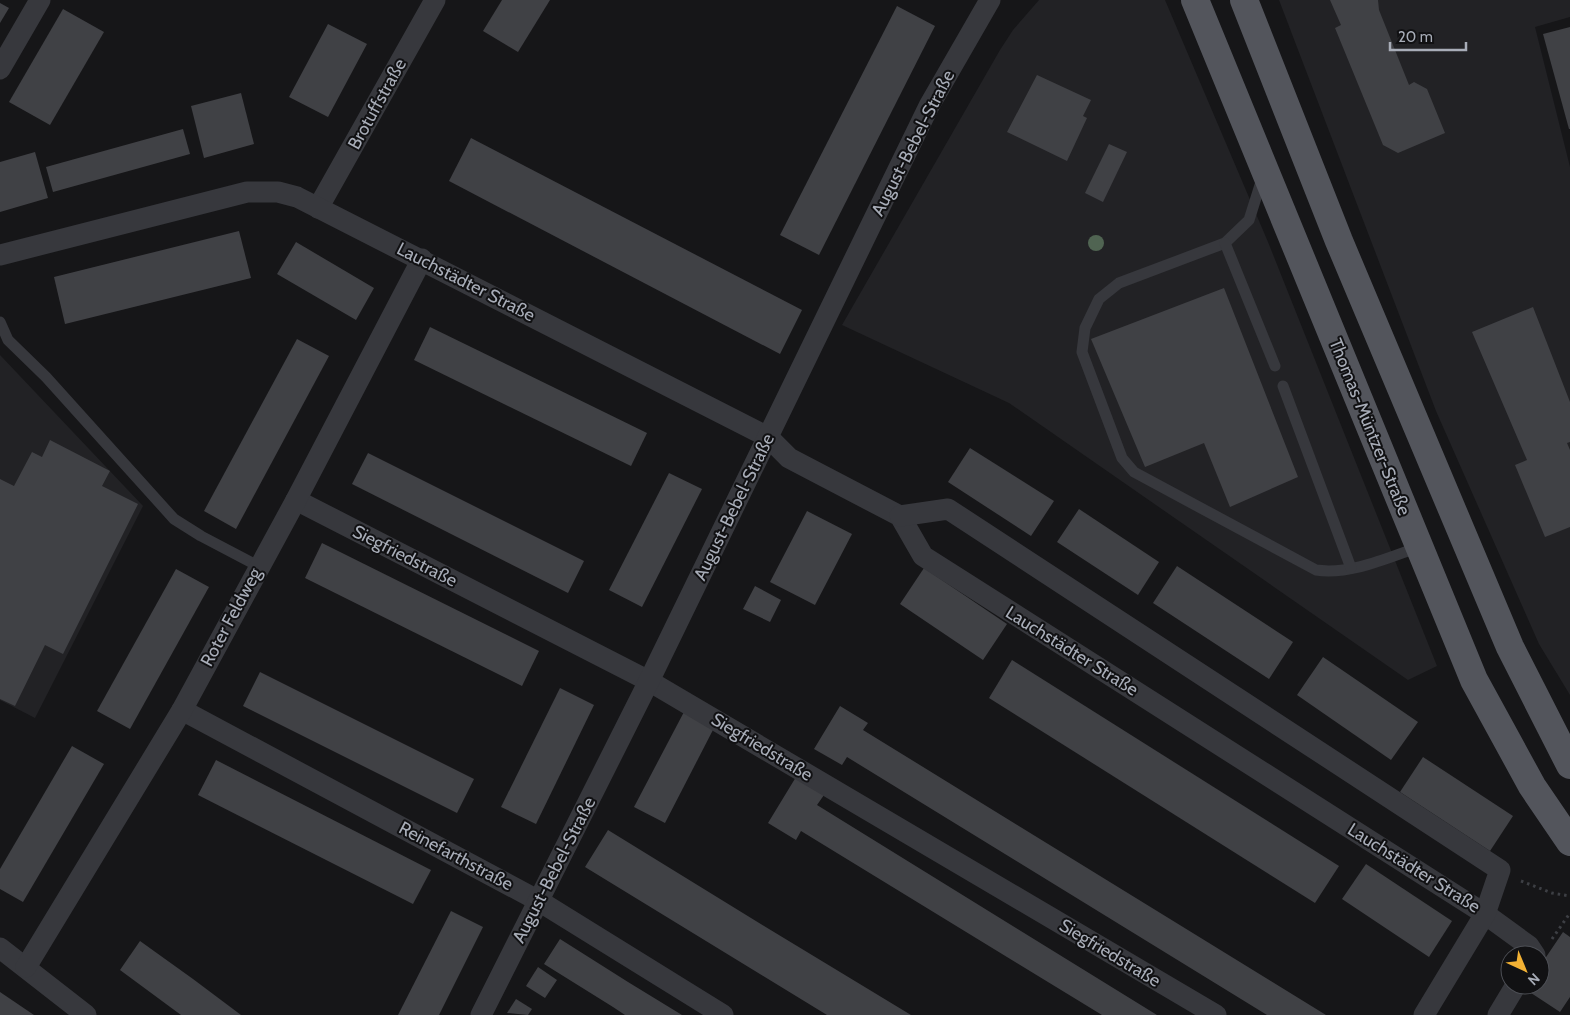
<svg xmlns="http://www.w3.org/2000/svg" width="1570" height="1015" font-family="Cabin,sans-serif">
<style>
.built{fill:#222225}
.building{fill:#404145}
.lines{fill:none;stroke-linecap:round;stroke-linejoin:round}
.path{stroke:#3d3f44;stroke-width:3;stroke-dasharray:2.5 4;stroke-linecap:butt}
.lane{stroke:#37383d;stroke-width:11}
.street{stroke:#37383d;stroke-width:21}
.primary{stroke:#53555c;stroke-width:28}
.tree{fill:#506452}
.labels{text-anchor:middle;dominant-baseline:central;stroke-width:4;stroke-linejoin:round;paint-order:stroke}
.street-label{font-size:18px;fill:#a8adb8;stroke:#111113}
</style>
<rect width="100%" height="100%" fill="#161618"/>
<g class="built">
<polygon points="1039,0 1165,0 1268,242 1437,666 1408,680 1009,403 842,325 1000,50 1013,30"/>
<polygon points="1279,0 1570,0 1570,17 1535,27 1570,167 1570,695 1539,644 1436,411"/>
<polygon points="0,355 143,506 35,718 0,700"/>
</g>
<g class="building">
<polygon points="502,0 550,0 518,52 483,31"/>
<polygon points="1330,0 1378,0 1379,10 1409,85 1414,82 1427,89 1445,133 1398,153 1383,145 1335,28 1341,25"/>
<polygon points="0,3 9,8 0,23"/>
<polygon points="897,6 935,26 819,255 780,235"/>
<polygon points="63,9 104,32 50,125 9,102"/>
<polygon points="328,24 367,44 328,117 289,97"/>
<polygon points="1570,27 1570,129 1569,129 1543,34"/>
<polygon points="1037,75 1091,100 1083,116 1087,118 1067,161 1007,132"/>
<polygon points="241,93 254,144 204,158 191,106"/>
<polygon points="183,129 190,154 53,192 46,167"/>
<polygon points="471,138 802,310 780,354 449,181"/>
<polygon points="1109,144 1127,152 1103,202 1085,193"/>
<polygon points="35,152 48,198 0,212 0,162"/>
<polygon points="239,231 251,278 65,324 54,277"/>
<polygon points="296,242 374,288 356,320 277,274"/>
<polygon points="1224,288 1298,477 1230,507 1204,443 1145,467 1091,339"/>
<polygon points="1533,307 1570,402 1570,442 1567,443 1570,450 1570,527 1545,537 1515,465 1527,460 1472,332"/>
<polygon points="430,327 647,433 631,466 414,360"/>
<polygon points="297,339 329,356 236,529 204,511"/>
<polygon points="50,440 110,471 102,486 138,504 63,654 45,645 15,706 0,699 0,479 14,486 32,452 42,457"/>
<polygon points="970,448 1054,501 1031,536 948,482"/>
<polygon points="368,453 584,561 568,593 352,484"/>
<polygon points="669,473 702,489 642,607 609,590"/>
<polygon points="1079,509 1159,562 1138,595 1057,542"/>
<polygon points="807,511 852,534 815,605 770,582"/>
<polygon points="322,543 539,651 522,686 305,578"/>
<polygon points="1177,566 1293,642 1269,679 1153,603"/>
<polygon points="924,568 1007,624 983,660 900,604"/>
<polygon points="176,569 209,587 130,729 97,711"/>
<polygon points="755,586 781,600 770,622 743,609"/>
<polygon points="1323,657 1418,722 1391,760 1297,695"/>
<polygon points="1012,660 1339,866 1315,903 989,698"/>
<polygon points="260,672 474,779 457,813 243,706"/>
<polygon points="560,688 594,705 536,824 501,807"/>
<polygon points="840,706 868,723 863,730 1326,1015 1267,1015 847,757 842,765 814,749"/>
<polygon points="685,710 715,726 665,823 634,807"/>
<polygon points="72,746 104,764 23,902 0,889 0,869"/>
<polygon points="1423,757 1513,816 1490,851 1400,792"/>
<polygon points="216,760 431,870 413,904 198,795"/>
<polygon points="796,777 824,795 817,805 1157,1015 1102,1015 801,831 796,840 768,823"/>
<polygon points="608,830 769,929 911,1015 827,1015 585,867"/>
<polygon points="1366,864 1452,921 1429,957 1342,899"/>
<polygon points="451,911 483,927 439,1015 398,1015"/>
<polygon points="1563,932 1570,937 1570,997 1560,1012 1525,989 1528,985 1540,985 1540,966"/>
<polygon points="560,939 628,982 682,1015 625,1015 613,1007 544,964"/>
<polygon points="140,941 193,979 241,1015 181,1015 120,970"/>
<polygon points="538,967 557,980 545,998 526,986"/>
<polygon points="0,992 34,1015 0,1015"/>
<polygon points="516,999 532,1009 528,1015 507,1013"/>
</g>
<g class="lines">
<g class="path">
<polyline points="1521,881 1552,893 1570,896"/>
<polyline points="1552,939 1570,913"/>
</g>
<g class="lane">
<path d="M1267,178l-6,4 -12,38 -24,23 -106,40 -20,16 -14,29 -3,24 40,106 12,14 182,98c34,5 71,-12 103,-23"/>
<polyline points="1225,243 1275,366"/>
<polyline points="0,322 8,340 46,377 174,519 201,536 258,566"/>
<polyline points="1283,386 1351,568"/>
</g>
<g class="street">
<polyline points="0,69 40,0"/>
<polyline points="318,208 435,0"/>
<polyline points="0,255 247,192 278,192 297,197 768,437 789,458 900,516 923,556 1485,914 1529,946 1535,955"/>
<polyline points="296,500 649,681 1216,1015"/>
<polyline points="900,516 948,509 1500,870 1485,914 1424,1015"/>
<polyline points="182,710 539,901 723,1015"/>
<polyline points="0,948 86,1015"/>
<polyline points="26,967 182,710 296,500 422,259"/>
<polyline points="481,1015 649,681 929,106 990,0"/>
<polyline points="1498,1015 1516,985"/>
</g>
<g class="primary">
<polyline points="1195,0 1474,680 1532,786 1570,842"/>
<polyline points="1244,0 1339,241 1510,647 1570,765"/>
</g>
</g>
<circle class="tree" cx="1096" cy="243" r="8"/>
<g class="labels">
<g class="street-label">
<text transform="translate(377 104) rotate(-61)">Brotuffstraße</text>
<text transform="translate(913 143) rotate(-63)">August-Bebel-Straße</text>
<text transform="translate(466 282) rotate(27)">Lauchstädter Straße</text>
<text transform="translate(1370 427) rotate(68)">Thomas-Müntzer-Straße</text>
<text transform="translate(734 507) rotate(-64)">August-Bebel-Straße</text>
<text transform="translate(405 556) rotate(27)">Siegfriedstraße</text>
<text transform="translate(231 617) rotate(-62)">Roter Feldweg</text>
<text transform="translate(1072 651) rotate(32)">Lauchstädter Straße</text>
<text transform="translate(762 747) rotate(31)">Siegfriedstraße</text>
<text transform="translate(456 856) rotate(28)">Reinefarthstraße</text>
<text transform="translate(1414 868) rotate(32)">Lauchstädter Straße</text>
<text transform="translate(554 870) rotate(-63)">August-Bebel-Straße</text>
<text transform="translate(1110 953) rotate(31)">Siegfriedstraße</text>
</g>
</g>
<g transform="translate(1525 970) rotate(136)"><circle r="24" fill="#111113" stroke="#4d4f55"/>
<path d="M0-4L9 19L0 12L-9 19Z" fill="#f2b134"/>
<text y="-8" font-size="14" font-weight="bold" text-anchor="middle" fill="#a8adb8">N</text>
</g>
<path d="M1390 42v8h76v-8" fill="none" stroke="#a8adb8" stroke-width="2.5"/>
<text x="1398" y="42" font-size="15" fill="#a8adb8" stroke="#111113" stroke-width="4" paint-order="stroke">20 m</text>
</svg>
